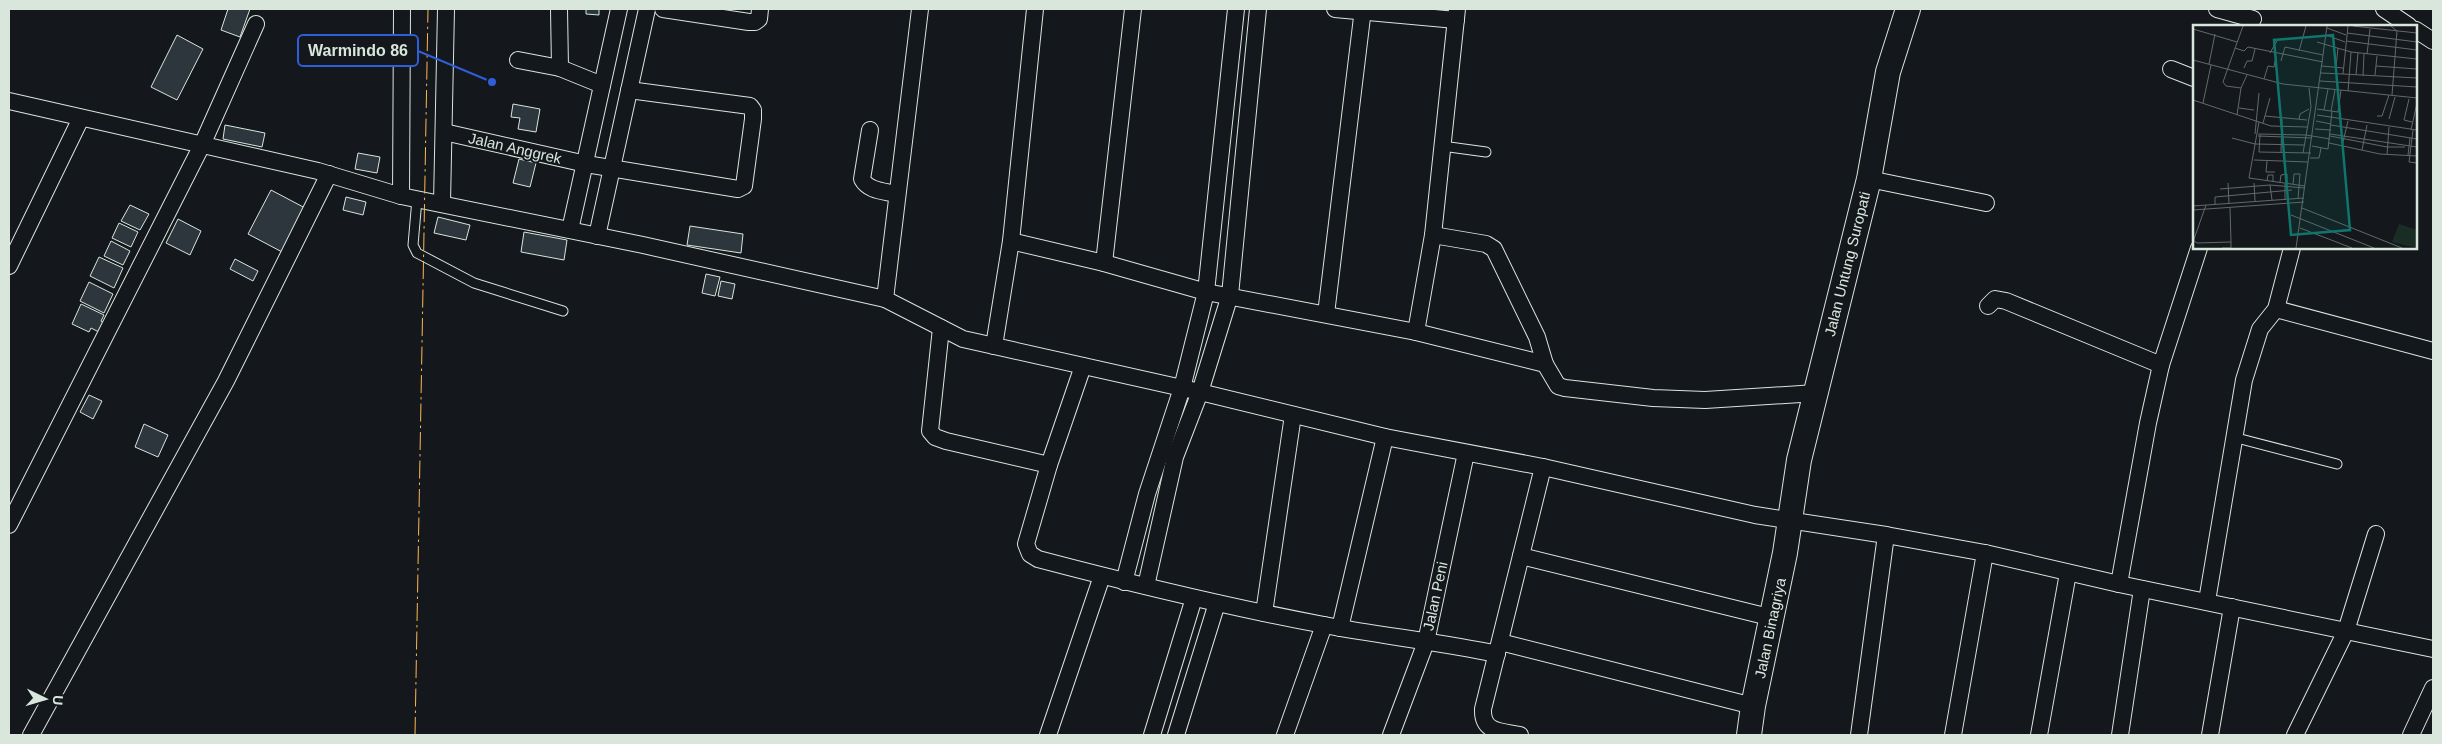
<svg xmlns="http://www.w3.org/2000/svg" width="2442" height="744" font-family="Helvetica,sans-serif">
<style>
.building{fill:#2c363c;stroke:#d8e6dc}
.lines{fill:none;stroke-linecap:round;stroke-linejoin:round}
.lane-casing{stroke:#d8e6dc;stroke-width:11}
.street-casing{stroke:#d8e6dc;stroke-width:18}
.secondary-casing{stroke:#d8e6dc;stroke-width:26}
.lane{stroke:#14181c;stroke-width:9}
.street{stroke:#14181c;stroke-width:16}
.secondary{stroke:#14181c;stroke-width:24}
.power{stroke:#ffb74d;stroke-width:1;stroke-dasharray:18 4 2.5 4;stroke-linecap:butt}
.labels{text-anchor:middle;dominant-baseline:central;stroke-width:4;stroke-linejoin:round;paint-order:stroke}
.street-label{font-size:15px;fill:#d8e6dc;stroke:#14181c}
.inset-road{fill:none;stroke:#626a69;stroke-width:1}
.view{fill:#0f766e;fill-opacity:0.15;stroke:#0f766e;stroke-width:2.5}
.inset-edge{fill:none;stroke:#d8e6dc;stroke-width:2.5}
.leader{fill:none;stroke:#305dd8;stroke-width:2}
.callout-dot{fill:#305dd8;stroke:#14181c;stroke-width:2}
.callout{fill:#14181c;stroke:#305dd8;stroke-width:2}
.callout-label{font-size:16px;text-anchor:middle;font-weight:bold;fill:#d8e6dc}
</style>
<rect width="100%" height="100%" fill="#14181c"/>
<g class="building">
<polygon points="228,9 250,9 240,37 221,30"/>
<polygon points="586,9 599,9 599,15 586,14"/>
<polygon points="177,35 203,49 177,100 151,87"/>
<polygon points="513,104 540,109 536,132 518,129 520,118 511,117"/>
<polygon points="225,125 265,133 262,147 223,139"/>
<polygon points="358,153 380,157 377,173 355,169"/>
<polygon points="519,159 536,163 530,187 513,183"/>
<polygon points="271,190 307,209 284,253 248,234"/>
<polygon points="346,197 366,202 363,215 343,210"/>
<polygon points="130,205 149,214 140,230 121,221"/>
<polygon points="438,217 470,225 466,240 434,233"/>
<polygon points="178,219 201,231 190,255 166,243"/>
<polygon points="119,223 138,232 131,247 112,238"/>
<polygon points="690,226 743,234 741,253 687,245"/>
<polygon points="524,232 567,240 564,260 521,252"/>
<polygon points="111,241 130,251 123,265 104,256"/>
<polygon points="99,257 123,268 114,288 90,276"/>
<polygon points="235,259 258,271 253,281 230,269"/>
<polygon points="706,274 720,277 715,296 702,293"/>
<polygon points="721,281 735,284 732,299 718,296"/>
<polygon points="89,282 113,294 104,313 80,301"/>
<polygon points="81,304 104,315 101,321 104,323 99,332 91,328 89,332 72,324"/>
<polygon points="89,395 102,401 93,419 80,412"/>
<polygon points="144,424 168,435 158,457 135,447"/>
</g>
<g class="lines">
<g class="lane-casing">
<g id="lane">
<polyline points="1442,146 1486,152"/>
<polyline points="417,199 413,245 417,253 474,283 563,311"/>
<polyline points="2233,437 2337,464"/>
</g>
</g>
<g class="street-casing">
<g id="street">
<polyline points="559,9 560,68"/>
<polyline points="663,9 749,22 755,22 759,19 760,9"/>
<polyline points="1335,9 1456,20"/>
<polyline points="2217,9 2253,19"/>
<polyline points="2384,9 2409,26"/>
<polyline points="2416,30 2433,41"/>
<polyline points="518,60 560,68 602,85"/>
<polyline points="2171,69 2194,78"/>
<polyline points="9,101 318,171 401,196 643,245 885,299 963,339 1200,392 1385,437 1543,467 1755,515 1886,535 1985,553 2119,584 2433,649"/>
<path d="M870,130l-8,49c6,12 22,12 34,15"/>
<polyline points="444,132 586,164 738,189 744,186 753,119 753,110 750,106 629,90"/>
<polyline points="1869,179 1986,203"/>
<polyline points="401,196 402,9"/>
<polyline points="442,203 446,9"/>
<polyline points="570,230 619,9"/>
<polyline points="1433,235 1486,244 1494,249 1537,337 1545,364"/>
<polyline points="597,236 647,9"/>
<polyline points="1011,241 1104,263 1206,292 1416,332 1545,364 1558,386 1565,388 1653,398 1705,400 1816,393"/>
<polyline points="1104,263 1133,9"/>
<polyline points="9,266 81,118"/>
<polyline points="885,299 920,9"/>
<polyline points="1988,306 1995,299 2006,301 2161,365"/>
<polyline points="2276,309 2433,351"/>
<polyline points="1326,314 1363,9"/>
<polyline points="941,328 930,431 935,437 946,441 1049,465"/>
<polyline points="1416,332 1433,235 1457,9"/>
<polyline points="994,346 1011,241 1035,9"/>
<path d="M1083,366l-34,99 -23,79 4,10 8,5c95,25 190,48 286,66 58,11 116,17 173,29"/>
<polyline points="9,525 202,145 256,24"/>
<polyline points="1521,556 1773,618"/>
<polyline points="1124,582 1147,494 1182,388 1206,292 1236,9"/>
<polyline points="2119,584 2148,423 2161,365 2199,248"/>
<polyline points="1146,586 1175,457 1200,392 1230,295 1258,9"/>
<polyline points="2207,601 2244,380 2260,329 2276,309 2292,248"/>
<polyline points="1264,613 1293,415"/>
<polyline points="1340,628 1385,437"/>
<polyline points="1500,642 1753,706"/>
<polyline points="31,735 226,381 329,174"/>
<polyline points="1048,735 1102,576"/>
<polyline points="1152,735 1194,598"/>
<polyline points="1176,735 1217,603"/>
<polyline points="1285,735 1324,625"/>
<polyline points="1391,735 1426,642 1466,453"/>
<path d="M1520,735c-19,-4 -38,-2 -37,-26l60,-242"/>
<polyline points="1859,735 1886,535"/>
<polyline points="1953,735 1985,553"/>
<polyline points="2039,735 2068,573"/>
<polyline points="2120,735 2142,589"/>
<polyline points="2210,735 2232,607"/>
<polyline points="2295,735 2346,631 2376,534"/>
<polyline points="2411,735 2433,688"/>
</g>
</g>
<g class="secondary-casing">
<polyline id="secondary" points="1749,735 1753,706 1785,553 1799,460 1869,179 1888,72 1908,9"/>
</g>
<use href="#lane" class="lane"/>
<use href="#street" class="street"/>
<use href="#secondary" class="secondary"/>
<polyline class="power" points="415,735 428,9"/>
</g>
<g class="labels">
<g class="street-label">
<text transform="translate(515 148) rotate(13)">Jalan Anggrek</text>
<text transform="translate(1847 264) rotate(-76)">Jalan Untung Suropati</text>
<text transform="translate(1435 596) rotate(-78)">Jalan Peni</text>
<text transform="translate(1770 628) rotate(-78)">Jalan Binagriya</text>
</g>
</g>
<g transform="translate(2193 25)">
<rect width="224" height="224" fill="#14181c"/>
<path d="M206,199l18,6v18l-25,-6z" fill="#1a2d24"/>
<path class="inset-road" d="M160,1l64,7M198,1l6,5 -5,64M134,3l19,7M0,4l44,13M154,8l70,9M133,10l19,7M153,16l71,9M124,17l34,10 66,7M42,23l9,3 4,-4 75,15M106,26l7,-25M77,28l8,-14M174,29l3,-25M0,35l90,24 134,14M88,36l4,-14 38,8M16,39l6,-30M129,41l21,2M183,41l41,3M143,42l2,-19M51,43l3,-7h5l3,-12M128,48l22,1 5,-48M150,49l74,4M163,50l2,-22M182,50l2,-19M170,51l1,-22M71,54l4,-13 6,1 2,-11M127,56l97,6M48,63l-15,-2 -3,-4 20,-56M155,66l3,-39M216,74l-5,21 8,2M0,75l78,26 36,1M10,78l8,-38M46,83l15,2M124,84l21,3 3,-22M131,85l4,-21M138,86l4,-21M44,90l4,-27 6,-13M124,90l100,15M72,91l42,4M184,91h5l7,-21M106,94l1,-5 9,-5M196,94l6,-22M123,96l15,3M66,97l-10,56 56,8M70,98l7,-25M138,100l86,14M122,104l16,1M218,105l6,-27M220,105l-4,32 8,1M62,109l4,-41M65,109l48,1 24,4M137,109l87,13M67,110l-1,17 52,1M65,111l53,2M137,111l57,11h18M39,113l23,6 49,1M136,118l51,11 37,2M119,121l16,3 4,-38M149,121l6,-25M169,125l5,-25M88,127l1,-33M110,128l8,-46 -2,-19M194,130l2,-28M215,130l2,-17M117,133h9l2,-10M61,135l54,2M74,136l-1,11h9M74,156l1,-6h5v7M87,157l1,-7 6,-1v9M35,158l1,20M61,158l1,18M92,159v16M100,159l1,-10h6l-2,25M77,160l35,3M27,164l50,-4 2,15M22,179v-7l77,-7M0,181l111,-8M109,183l100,40M0,185l111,-8M98,190l83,33M107,203l52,20M0,215l4,3 34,-1 -1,-34M0,217l13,-37M29,223h9v-6M103,223l31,-222"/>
<path class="view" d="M140,10l17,195 -59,5 -17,-195z"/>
<rect width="224" height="224" class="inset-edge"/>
</g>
<path class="leader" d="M492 82L418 51"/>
<circle class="callout-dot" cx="492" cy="82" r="5"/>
<rect class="callout" x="298" y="35" width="120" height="31" rx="5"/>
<g class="callout-label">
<text x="358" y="56">Warmindo 86</text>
</g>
<rect width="2442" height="744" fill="none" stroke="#d8e6dc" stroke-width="20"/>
<g transform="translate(45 699) rotate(95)" stroke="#14181c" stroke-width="4" paint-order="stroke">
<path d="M0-4L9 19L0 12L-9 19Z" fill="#d8e6dc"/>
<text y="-8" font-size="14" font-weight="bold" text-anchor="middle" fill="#d8e6dc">U</text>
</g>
</svg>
